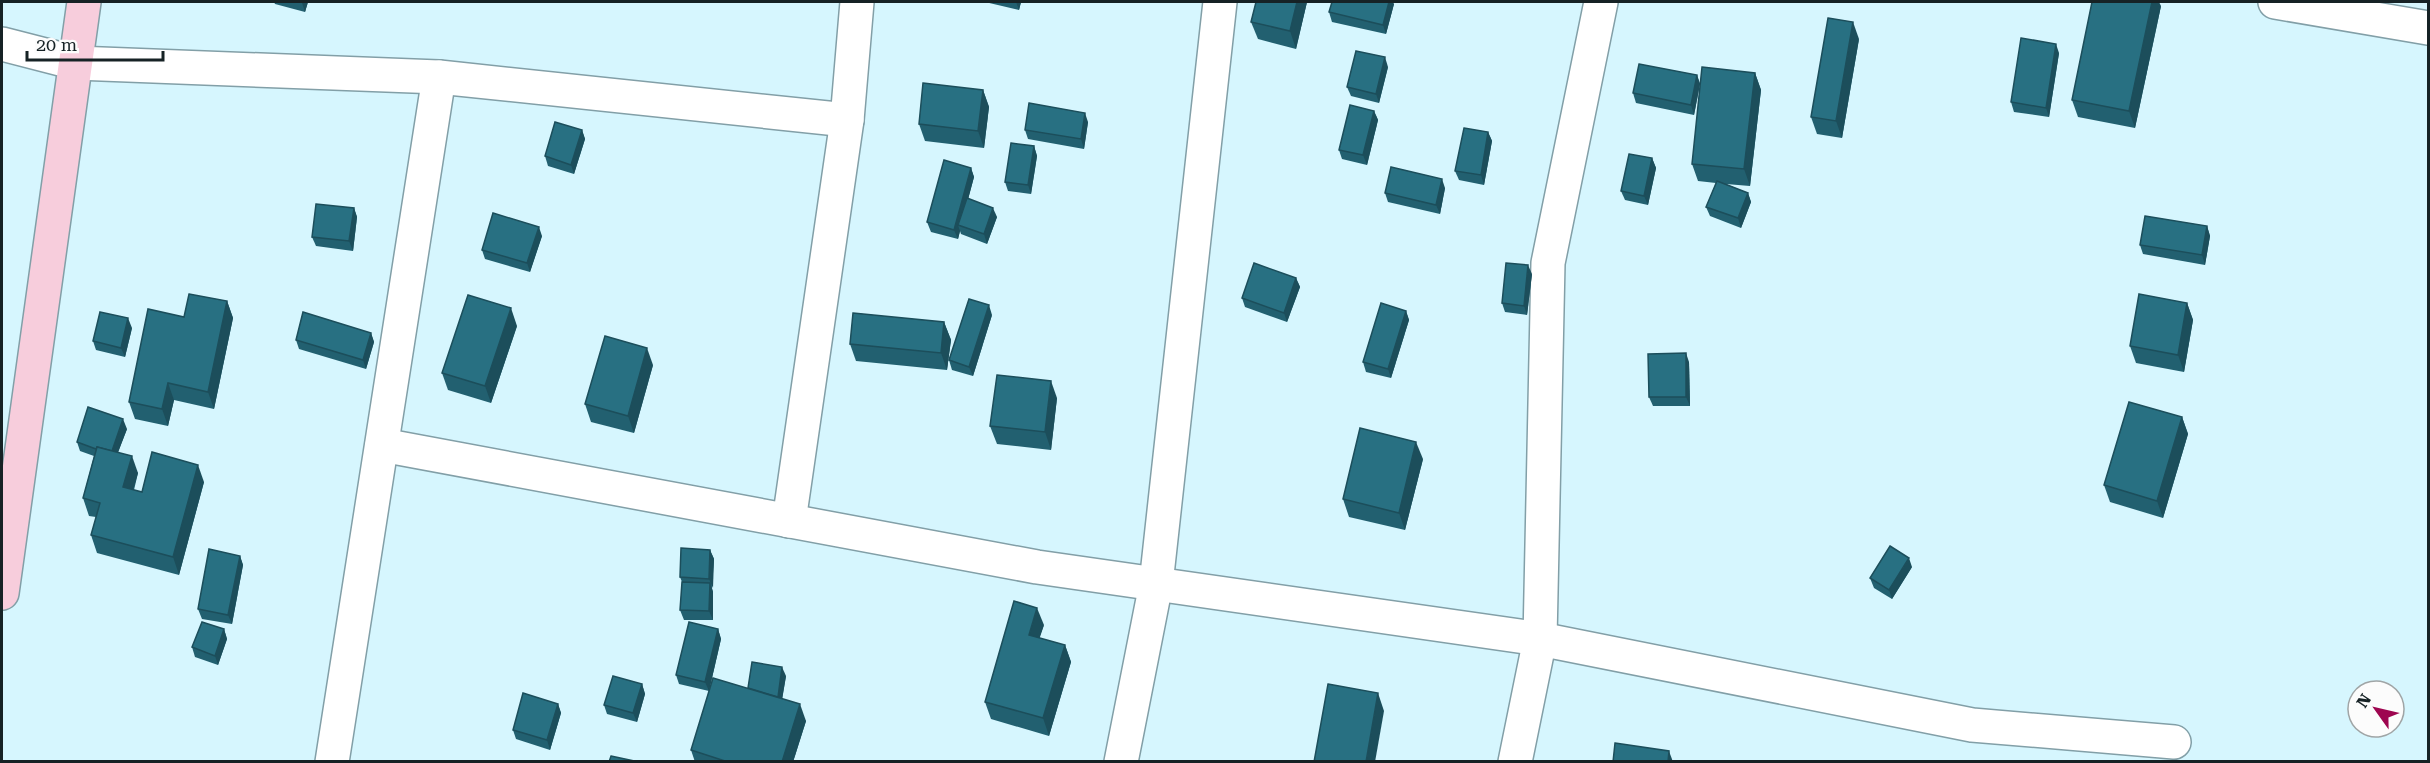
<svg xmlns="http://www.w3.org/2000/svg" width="2430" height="763" font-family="'Roboto Serif',serif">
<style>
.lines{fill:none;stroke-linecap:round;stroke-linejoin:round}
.street-casing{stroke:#829fa7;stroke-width:36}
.secondary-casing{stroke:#829fa7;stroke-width:36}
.street{stroke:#fff;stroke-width:33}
.secondary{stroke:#f7cddc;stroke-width:33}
.wall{fill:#226070}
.shaded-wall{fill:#1c4e5b}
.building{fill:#287082;stroke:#1c4e5b;stroke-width:1.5}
</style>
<rect width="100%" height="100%" fill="#d6f6fe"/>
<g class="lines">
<g class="street-casing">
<g id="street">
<polyline points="2275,2 2428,28"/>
<polyline points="2,44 76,63 439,77 847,120"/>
<polyline points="382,445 1037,567 1540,639 1972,725 2174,742"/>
<polyline points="789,521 847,120 857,2"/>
<polyline points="332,762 439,77"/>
<polyline points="1121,762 1156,584 1220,2"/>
<polyline points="1515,762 1540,639 1548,263 1601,2"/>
</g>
</g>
<g class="secondary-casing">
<polyline id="secondary" points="2,593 84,2"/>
</g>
<use href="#street" class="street"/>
<use href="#secondary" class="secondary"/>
</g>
<g class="wall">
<polygon points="274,2 308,2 305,12 275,4"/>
<polygon points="985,2 1021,2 1019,10"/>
<polygon points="1256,2 1307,2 1296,49 1258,39 1251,22"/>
<polygon points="1394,4 1386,34 1332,22 1329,12"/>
<polygon points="2161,6 2135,128 2078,117 2072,100"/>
<polygon points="1859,39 1842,138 1817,134 1811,117"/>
<polygon points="2059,53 2049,117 2014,112 2011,102"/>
<polygon points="1388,67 1379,103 1351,96 1347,87"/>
<polygon points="1755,73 1761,90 1750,186 1726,184 1748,193 1751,202 1741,228 1710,216 1706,207 1716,183 1698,181 1692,164"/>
<polygon points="1697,75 1700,84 1694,115 1636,103 1633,93"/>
<polygon points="983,90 989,107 984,148 925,141 919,124"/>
<polygon points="1374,111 1378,120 1367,165 1342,159 1339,150"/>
<polygon points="1088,122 1084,149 1028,139 1025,130"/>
<polygon points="582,130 585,139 574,174 548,166 545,156"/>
<polygon points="1488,132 1492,141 1484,185 1459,180 1455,171"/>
<polygon points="1034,146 1037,156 1031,194 1008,191 1005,182"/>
<polygon points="1652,158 1656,168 1648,205 1625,200 1621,191"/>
<polygon points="971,168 974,177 968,199 997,217 987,244 961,234 960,231 958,239 931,232 927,222"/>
<polygon points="1445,188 1440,214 1388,202 1385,193"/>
<polygon points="354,208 357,217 353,251 316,246 312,237"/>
<polygon points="2207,226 2210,236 2205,265 2143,254 2140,245"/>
<polygon points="542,236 530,272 485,259 482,250"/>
<polygon points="1532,274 1527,315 1505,312 1502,303"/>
<polygon points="1296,278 1300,287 1287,322 1245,307 1242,298"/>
<polygon points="227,301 233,318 214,409 174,400 168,426 135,419 129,402 184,317"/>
<polygon points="2187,303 2193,320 2184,372 2136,363 2130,346"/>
<polygon points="1406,311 1409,320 1391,378 1366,372 1363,362"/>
<polygon points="992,315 973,376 952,370 949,360"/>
<polygon points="944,322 951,340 947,370 856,361 850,344"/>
<polygon points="517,326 491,403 448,390 442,373"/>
<polygon points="132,328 125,357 96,350 93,341"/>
<polygon points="371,333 374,342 366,369 299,349 296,340"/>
<polygon points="1689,362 1690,406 1653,406 1649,397"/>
<polygon points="653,365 634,433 591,422 585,404"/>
<polygon points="1057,398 1051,450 997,444 990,426"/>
<polygon points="2182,417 2188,434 2163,518 2110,502 2104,485"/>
<polygon points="127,429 118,452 138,473 134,490 142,492 204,482 179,575 97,553 91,535 96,517 89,516 83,498 94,456 80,451 77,442"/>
<polygon points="1423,459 1405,530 1349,517 1343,499"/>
<polygon points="710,550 714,559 712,588 713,592 713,620 684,620 680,610 682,582 680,577"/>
<polygon points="240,556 243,565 232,624 202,619 198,609"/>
<polygon points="1912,567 1892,599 1874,588 1870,578"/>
<polygon points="1044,625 1039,638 1065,645 1071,662 1049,736 991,719 985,702"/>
<polygon points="224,629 227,639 218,665 195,657 192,647"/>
<polygon points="718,629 721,639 709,691 679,684 676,675"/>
<polygon points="786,676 782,699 806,721 793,762 695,762 691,750 748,688"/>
<polygon points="642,684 645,694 637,722 607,714 604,705"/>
<polygon points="558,704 561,713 550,750 516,739 513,730"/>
</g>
<g class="shaded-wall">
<polygon points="302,2 308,2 305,12 302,3"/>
<polygon points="1016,2 1021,2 1019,10"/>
<polygon points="1297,2 1307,2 1296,49 1290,31"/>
<polygon points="1389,2 1393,2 1394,4 1386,34 1383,25"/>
<polygon points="2152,2 2159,2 2161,6 2135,128 2129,111"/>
<polygon points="1853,22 1859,39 1842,138 1836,121"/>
<polygon points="2056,44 2059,53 2049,117 2046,108"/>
<polygon points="1385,57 1388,67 1379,103 1376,94"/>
<polygon points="1755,73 1761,90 1750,186 1744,169"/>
<polygon points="1697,75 1700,84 1694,115 1691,105"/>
<polygon points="983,90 989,107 984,148 978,131"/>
<polygon points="1374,111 1378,120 1367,165 1363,155"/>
<polygon points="1085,113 1088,122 1084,149 1081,139"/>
<polygon points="582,130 585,139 574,174 571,165"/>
<polygon points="1488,132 1492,141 1484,185 1481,175"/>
<polygon points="1034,146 1037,156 1031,194 1028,185"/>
<polygon points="1652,158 1656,168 1648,205 1644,196"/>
<polygon points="971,168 974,177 961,226 958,225 960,231 958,239 954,230"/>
<polygon points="1442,179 1445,188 1440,214 1436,205"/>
<polygon points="1748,193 1751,202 1741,228 1738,218"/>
<polygon points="354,208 357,217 353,251 349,241"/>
<polygon points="993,208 997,217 987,244 984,234"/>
<polygon points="2207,226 2210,236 2205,265 2202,255"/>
<polygon points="539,227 542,236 530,272 527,263"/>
<polygon points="1528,265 1532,274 1527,315 1524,306"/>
<polygon points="1296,278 1300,287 1287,322 1284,313"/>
<polygon points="227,301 233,318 214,409 208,392"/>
<polygon points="2187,303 2193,320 2184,372 2178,355"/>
<polygon points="989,305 992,315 973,376 969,367"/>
<polygon points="511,308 517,326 491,403 485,386"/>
<polygon points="1406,311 1409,320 1391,378 1388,369"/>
<polygon points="128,318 132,328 125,357 121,348"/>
<polygon points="944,322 951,340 947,370 941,353"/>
<polygon points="371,333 374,342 366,369 363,360"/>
<polygon points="647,348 653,365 634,433 628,416"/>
<polygon points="1686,353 1689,362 1690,406 1686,397"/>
<polygon points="1051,381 1057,398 1051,450 1045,432"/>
<polygon points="168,383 174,400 168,426 162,409"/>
<polygon points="2182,417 2188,434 2163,518 2157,501"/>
<polygon points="123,419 127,429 114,463 111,454"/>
<polygon points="1416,442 1423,459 1405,530 1399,513"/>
<polygon points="132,456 138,473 129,504 123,487"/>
<polygon points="198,465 204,482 179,575 173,557"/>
<polygon points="710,550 714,559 713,588 709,579"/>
<polygon points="240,556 243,565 232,624 228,615"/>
<polygon points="1909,558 1912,567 1892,599 1889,590"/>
<polygon points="710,583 713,592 713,620 709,611"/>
<polygon points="1037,608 1044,625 1035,652 1029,635"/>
<polygon points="224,629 227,639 218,665 215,656"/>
<polygon points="718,629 721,639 709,691 705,682"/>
<polygon points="1065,645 1071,662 1049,736 1043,718"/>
<polygon points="782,667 786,676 781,706 778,697"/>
<polygon points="642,684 645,694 637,722 633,713"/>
<polygon points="1378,693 1384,711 1375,762 1366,762"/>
<polygon points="558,704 561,713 550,750 547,740"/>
<polygon points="800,704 806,721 793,762 782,762"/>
<polygon points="1669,751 1673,762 1668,762"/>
</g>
<g class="building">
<polygon points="1256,2 1297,2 1290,31 1251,22"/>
<polygon points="1332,2 1389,2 1383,25 1329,12"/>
<polygon points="2092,2 2152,2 2129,111 2072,100"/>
<polygon points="1828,18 1853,22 1836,121 1811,117"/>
<polygon points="2021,38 2056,44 2046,108 2011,102"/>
<polygon points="1356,51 1385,57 1376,94 1347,87"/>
<polygon points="1639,64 1697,75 1691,105 1633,93"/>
<polygon points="1702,67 1755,73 1744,169 1692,164"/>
<polygon points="923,83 983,90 978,131 919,124"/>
<polygon points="1029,103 1085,113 1081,139 1025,130"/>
<polygon points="1350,105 1374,111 1363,155 1339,150"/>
<polygon points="555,122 582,130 571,165 545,156"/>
<polygon points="1464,128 1488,132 1481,175 1455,171"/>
<polygon points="1011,143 1034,146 1028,185 1005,182"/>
<polygon points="1629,154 1652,158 1644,196 1621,191"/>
<polygon points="944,160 971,168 954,230 927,222"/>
<polygon points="1391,167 1442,179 1436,205 1385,193"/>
<polygon points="1717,181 1748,193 1738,218 1706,207"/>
<polygon points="967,198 993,208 984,234 958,225"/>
<polygon points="316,204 354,208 349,241 312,237"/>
<polygon points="493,213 539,227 527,263 482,250"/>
<polygon points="2145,216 2207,226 2202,255 2140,245"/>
<polygon points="1254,263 1296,278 1284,313 1242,298"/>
<polygon points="1506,263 1528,265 1524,306 1502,303"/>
<polygon points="189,294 227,301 208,392 168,383 162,409 129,402 148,309 184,317"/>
<polygon points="2139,294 2187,303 2178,355 2130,346"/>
<polygon points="468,295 511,308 485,386 442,373"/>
<polygon points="969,299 989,305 969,367 949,360"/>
<polygon points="1381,303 1406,311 1388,369 1363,362"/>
<polygon points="100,312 128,318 121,348 93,341"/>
<polygon points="303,312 371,333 363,360 296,340"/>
<polygon points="853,313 944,322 941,353 850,344"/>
<polygon points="605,336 647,348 628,416 585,404"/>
<polygon points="1686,353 1686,397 1649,397 1648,354"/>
<polygon points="997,375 1051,381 1045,432 990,426"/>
<polygon points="2129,402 2182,417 2157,501 2104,485"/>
<polygon points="88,407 123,419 112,451 97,447 96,449 77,442"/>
<polygon points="1360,428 1416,442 1399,513 1343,499"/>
<polygon points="97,447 132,456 123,487 142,492 152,452 198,465 173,557 91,535 100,503 83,498"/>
<polygon points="1890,546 1909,558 1889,590 1870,578"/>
<polygon points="681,548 710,550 709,579 680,577"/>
<polygon points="209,549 240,556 228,615 198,609"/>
<polygon points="682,582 710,583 709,611 680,610"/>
<polygon points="1014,601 1037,608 1029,635 1065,645 1043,718 985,702"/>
<polygon points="202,622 224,629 215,656 192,647"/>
<polygon points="689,622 718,629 705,682 676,675"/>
<polygon points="752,662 782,667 778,697 748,688"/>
<polygon points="613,676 642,684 633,713 604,705"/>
<polygon points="713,678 800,704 782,762 728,762 691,750"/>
<polygon points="1328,684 1378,693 1366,762 1314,762"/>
<polygon points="523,693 558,704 547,740 513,730"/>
<polygon points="1615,743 1669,751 1668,762 1613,762"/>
<polygon points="611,756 639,762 609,762"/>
</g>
<rect width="2430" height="763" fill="none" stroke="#162225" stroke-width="6"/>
<g transform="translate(2376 709) rotate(304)"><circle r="28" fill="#fcfcfc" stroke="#a0a5a6" stroke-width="1.5"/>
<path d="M0-4.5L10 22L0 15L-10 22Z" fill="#9e0650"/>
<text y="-9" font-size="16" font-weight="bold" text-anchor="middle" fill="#162225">N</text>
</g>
<path d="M27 51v9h136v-9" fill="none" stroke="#162225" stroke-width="3"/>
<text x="36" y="51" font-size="18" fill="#162225" stroke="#fcfcfc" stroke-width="4.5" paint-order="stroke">20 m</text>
</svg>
